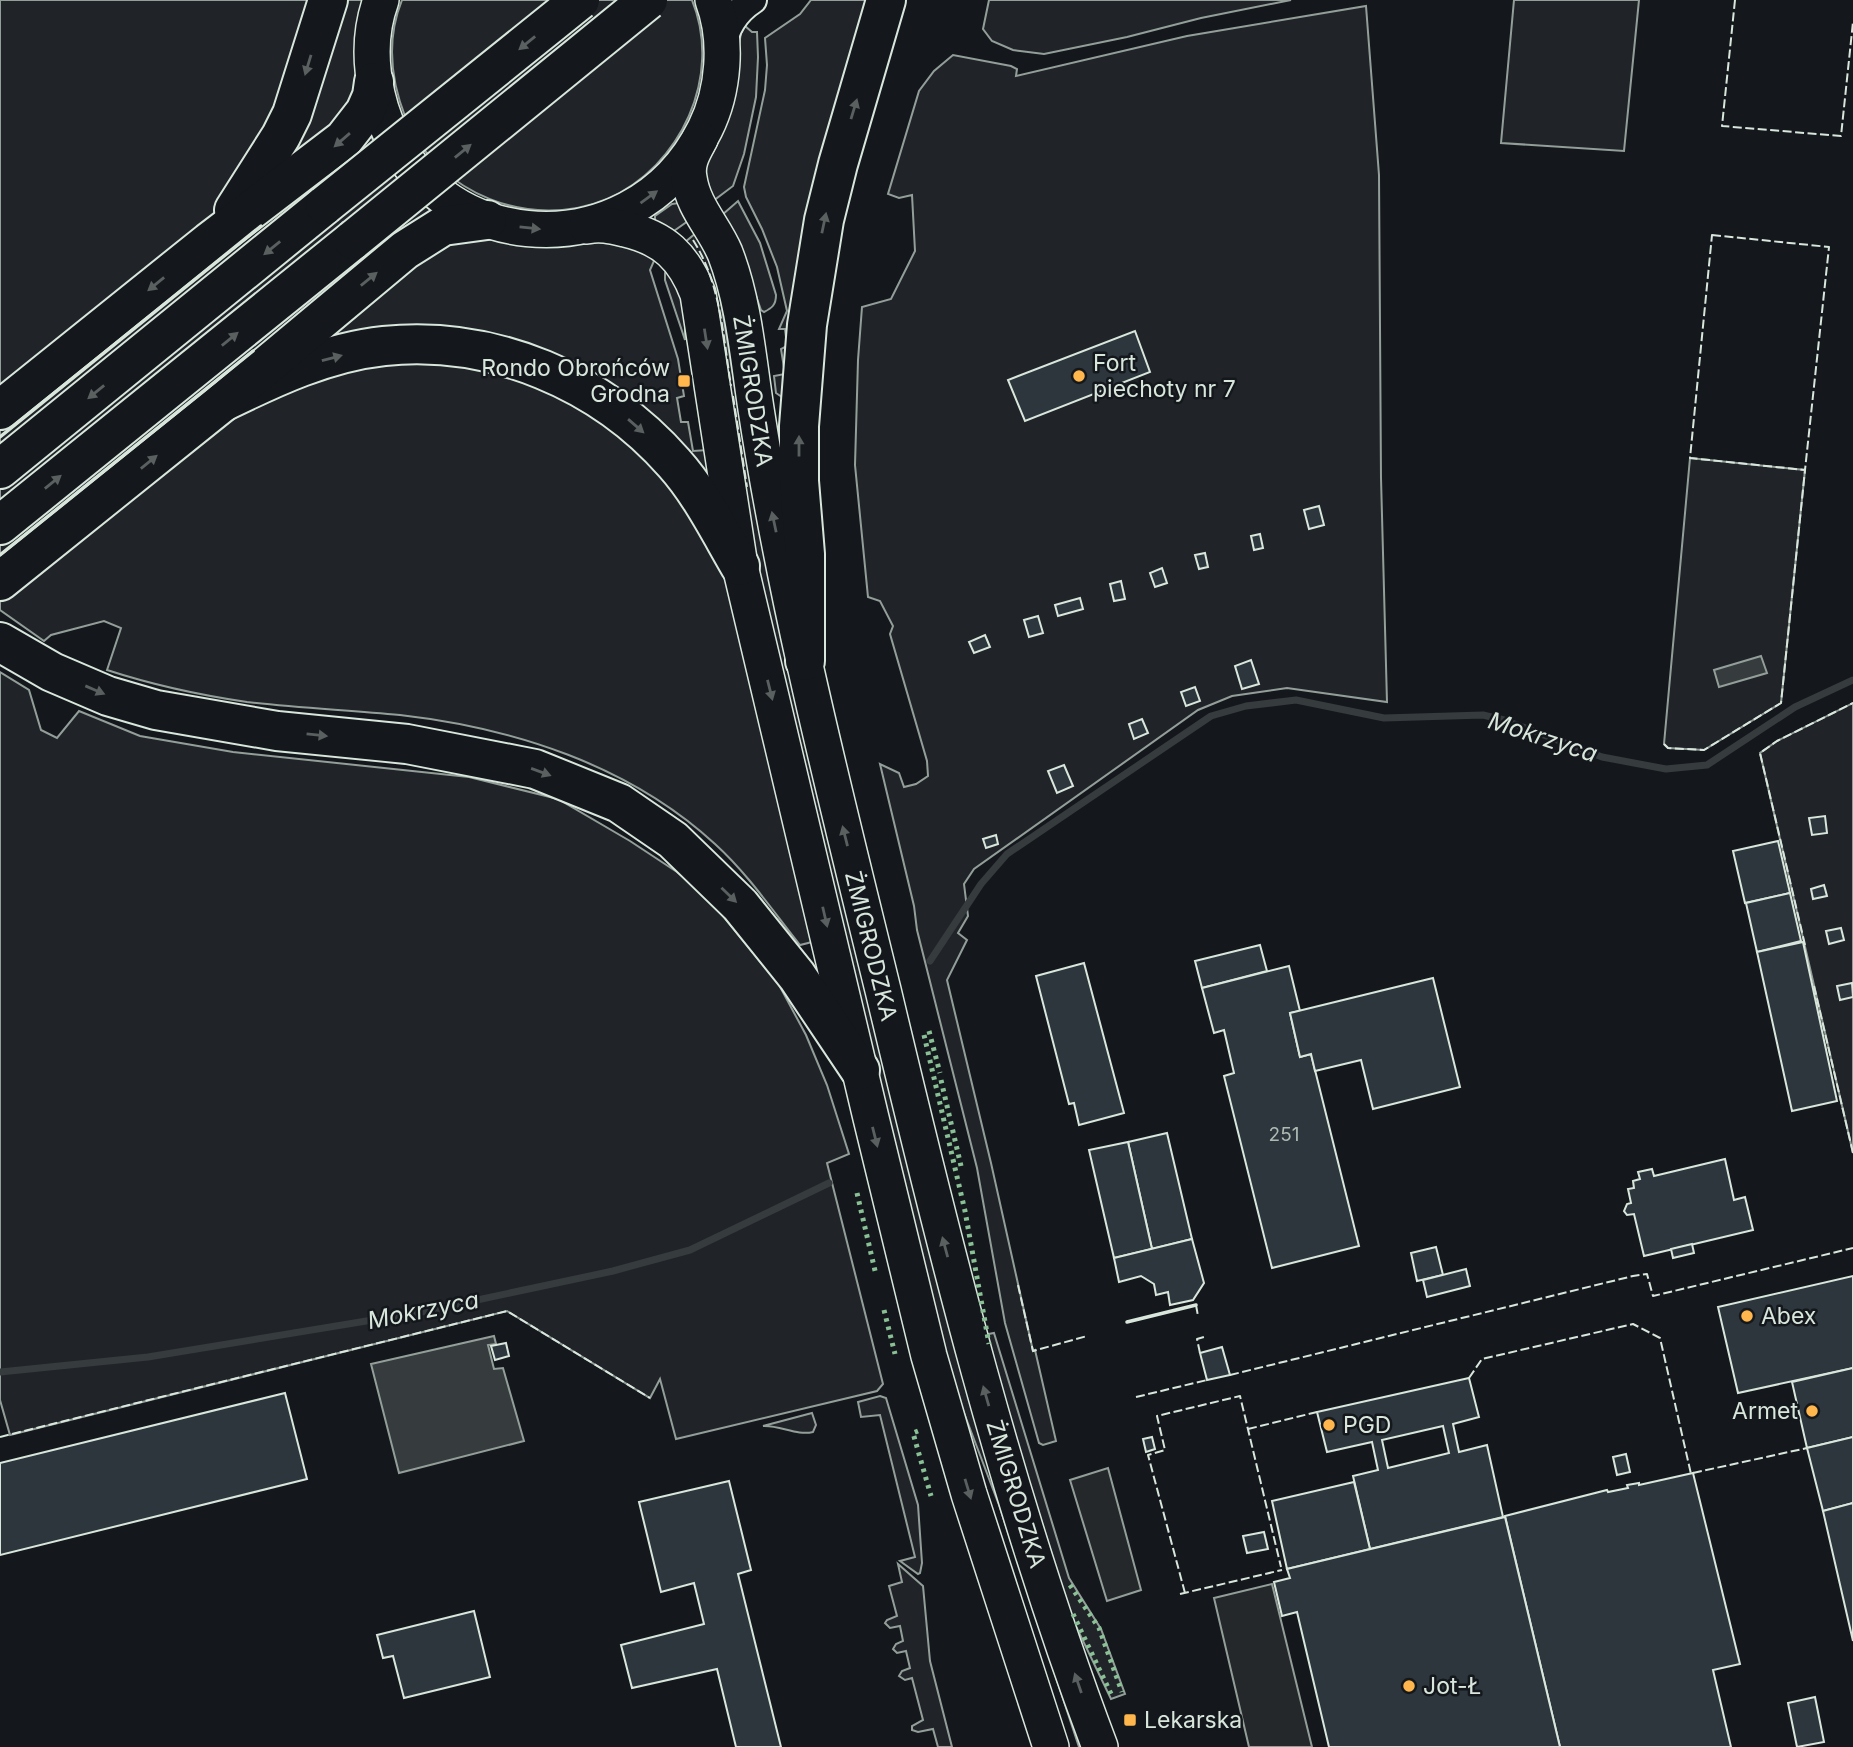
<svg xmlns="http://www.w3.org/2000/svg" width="1853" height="1747" font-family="Inter,sans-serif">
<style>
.green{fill:#202428;stroke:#939e99;stroke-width:2}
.parking{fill:#24282b;stroke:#939e99;stroke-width:2}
.water{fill:#363b3e;stroke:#939e99;stroke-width:2}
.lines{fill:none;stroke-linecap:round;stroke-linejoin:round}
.stream{stroke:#363b3e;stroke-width:7}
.building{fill:#2c363c;stroke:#d8e6dc;stroke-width:2;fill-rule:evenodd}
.tertiary-casing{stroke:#d8e6dc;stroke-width:30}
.primary-casing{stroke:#d8e6dc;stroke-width:38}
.motorway-casing{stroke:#d8e6dc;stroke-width:42}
.tertiary{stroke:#14181c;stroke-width:26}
.primary{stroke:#14181c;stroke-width:35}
.motorway{stroke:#14181c;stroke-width:38}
.motorway-bridge-casing{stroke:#d8e6dc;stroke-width:42;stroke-linecap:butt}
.motorway-bridge{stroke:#14181c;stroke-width:38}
.hedge{stroke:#8ac095;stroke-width:5;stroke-dasharray:3.5 5;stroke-linecap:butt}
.fence{stroke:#d8e6dc;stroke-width:2;stroke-dasharray:9 3.5;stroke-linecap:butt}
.wall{stroke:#d8e6dc;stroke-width:3.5}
.oneway{fill:#59605f}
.poi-dot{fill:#ffb74d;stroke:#14181c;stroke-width:2.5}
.labels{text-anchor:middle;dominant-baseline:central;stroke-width:5;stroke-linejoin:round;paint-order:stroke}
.number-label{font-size:19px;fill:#adbab4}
.poi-label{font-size:23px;fill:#d8e6dc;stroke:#14181c;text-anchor:start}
.street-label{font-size:23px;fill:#d8e6dc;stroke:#14181c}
.water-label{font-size:24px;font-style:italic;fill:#d8e6dc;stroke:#14181c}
</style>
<rect width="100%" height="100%" fill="#14181c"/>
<g class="green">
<polygon points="0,0 315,0 286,98 222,206 201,229 0,393"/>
<polygon points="340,0 364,0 357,88 351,108 275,178"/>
<path d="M402,0h290c31,76 -11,167 -85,199 -76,32 -169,-5 -201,-80 -16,-40 -20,-79 -4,-119z"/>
<polygon points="811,0 870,0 785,399 776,393 774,376 785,374 781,349 787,346 785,329 779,329 787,311 777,267 762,229 746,197 744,187 765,90 767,65 765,38 800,14"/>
<polygon points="989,0 1291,0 1201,18 1127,37 1044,54 1013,50 992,41 983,29"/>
<polygon points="1514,0 1639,0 1624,151 1501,143"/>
<polygon points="1366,6 1379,175 1381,478 1387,702 1287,688 1232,696 1198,710 974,869 964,884 968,916 958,933 967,940 947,980 991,1163 1033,1351 1035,1350 1056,1441 1043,1445 1039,1443 1005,1323 977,1168 917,930 914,906 880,764 899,773 904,787 916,784 928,776 927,761 890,634 893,626 880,601 868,597 855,465 858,360 862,307 891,299 915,251 912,195 899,198 888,194 919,91 934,71 953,55 1011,66 1017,69 1016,76 1187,36"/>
<polygon points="745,26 752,32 757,32 758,57 756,97 744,154 733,186 713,201 705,172 706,164 725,127 741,33"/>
<path d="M370,134c15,31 35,58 63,78l-433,354v-138z"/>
<path d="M738,201l22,42 16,52c0,10 -4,13 -12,17l-3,-2 -25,-71 -14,-24z"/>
<polygon points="679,203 688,221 671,233 655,223 655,216 672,204"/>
<polygon points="696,233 709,254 717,278 752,491 765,552 1085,1747 1079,1747 999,1505 953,1384 771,633 684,243"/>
<polygon points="487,237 520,245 547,247 577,244 607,238 657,254 650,270 678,359 684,396 677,398 681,422 688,422 693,451 708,450 720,487 580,370 306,347 433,247"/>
<polygon points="669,264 685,292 685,340 665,280 665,273"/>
<path d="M420,356l142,33 104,82 60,99 90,371 -16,4c-27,-34 -53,-72 -85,-101 -86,-79 -201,-116 -315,-129 -51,-5 -102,-7 -153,-13 -48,-7 -94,-17 -140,-32l14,-42 -17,-7 -53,14 -7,6 -44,-31v-8l239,-192 44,-24z"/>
<polygon points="1690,458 1805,470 1781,703 1704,750 1668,748 1664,744"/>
<polygon points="0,672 29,690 41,730 57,738 79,711 140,736 233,752 469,777 558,799 630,841 677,872 709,899 778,983 806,1035 827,1085 849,1154 827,1163 883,1384 877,1391 676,1439 660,1379 650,1398 507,1311 10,1435 0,1400"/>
<polygon points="1853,703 1853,1153 1760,753 1777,741"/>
<polygon points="994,1333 1069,1578 1101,1629 1125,1694 1111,1699 1071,1616 983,1335"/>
<polygon points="880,1396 886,1398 918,1505 922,1563 920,1573 918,1574 900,1561 915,1557 880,1415 861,1417 858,1402"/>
<path d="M812,1413l4,12 -3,7c-16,4 -33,-7 -50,-6z"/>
<polygon points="898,1564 923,1586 930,1661 952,1747 938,1747 933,1729 918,1732 912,1730 912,1726 923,1720 912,1678 905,1680 899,1676 902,1671 910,1668 906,1651 897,1653 893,1649 896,1644 903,1641 900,1626 890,1628 885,1623 887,1620 897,1616 889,1586 902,1582"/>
</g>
<g class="parking">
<polygon points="1108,1468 1141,1590 1107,1601 1070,1480"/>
<polygon points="1272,1584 1312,1747 1249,1747 1214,1598"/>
</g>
<g class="water">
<polygon points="1761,656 1767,673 1719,687 1714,670"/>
<polygon points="494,1336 496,1344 488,1345 494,1369 503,1368 524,1441 399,1473 371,1364"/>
</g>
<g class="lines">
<g class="stream">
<polyline points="930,961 981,884 1007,854 1211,716 1246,706 1296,700 1384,718 1483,715 1504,720 1602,757 1666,769 1707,765 1795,707 1853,680"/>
<polyline points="0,1372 148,1357 421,1312 613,1271 690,1250 829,1183"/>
</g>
</g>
<g class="building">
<polygon points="1135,331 1150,372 1025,421 1008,380"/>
<polygon points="1319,506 1324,525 1309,529 1304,510"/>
<polygon points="1260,534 1263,548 1254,550 1251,536"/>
<polygon points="1205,553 1208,567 1199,569 1195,555"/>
<polygon points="1162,568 1167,583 1155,587 1150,573"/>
<polygon points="1121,581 1125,599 1114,601 1110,584"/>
<polygon points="1080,598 1083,609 1058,616 1055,605"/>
<polygon points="1038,616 1043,633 1029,637 1024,620"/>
<polygon points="985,635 990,647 974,653 969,642"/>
<polygon points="1251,660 1259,684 1242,689 1235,666"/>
<polygon points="1195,687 1200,701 1186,706 1181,692"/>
<polygon points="1142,719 1148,733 1134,739 1129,724"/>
<polygon points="1064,765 1073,786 1057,793 1048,771"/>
<polygon points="1825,816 1827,833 1812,835 1809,818"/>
<polygon points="996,835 998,844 986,848 983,839"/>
<polygon points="1778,841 1790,893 1745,903 1733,851"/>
<polygon points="1824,885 1827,896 1813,899 1811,889"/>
<polygon points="1790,893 1801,941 1757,952 1746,903"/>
<polygon points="1841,928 1844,940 1829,944 1826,931"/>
<polygon points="1803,942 1837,1101 1792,1111 1757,952"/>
<polygon points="1260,945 1267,971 1202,988 1195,961"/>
<polygon points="1084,963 1124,1113 1079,1125 1074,1103 1069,1104 1036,976"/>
<polygon points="1289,966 1300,1011 1290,1013 1300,1057 1311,1054 1359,1246 1272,1268 1224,1076 1234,1073 1224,1030 1214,1033 1202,988"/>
<polygon points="1433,978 1460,1087 1373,1109 1361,1060 1315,1071 1311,1054 1300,1057 1290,1013"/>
<polygon points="1852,983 1853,997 1840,1000 1837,986"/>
<polygon points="1167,1133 1192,1239 1152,1249 1128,1142"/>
<polygon points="1128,1142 1152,1249 1114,1258 1089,1150"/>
<polygon points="1725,1159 1734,1200 1745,1197 1753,1230 1644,1256 1634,1214 1627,1215 1624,1211 1627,1204 1631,1203 1628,1189 1634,1188 1633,1181 1640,1179 1638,1172 1652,1169 1654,1176"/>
<polygon points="1192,1239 1204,1283 1193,1300 1170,1305 1168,1292 1156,1295 1154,1284 1141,1276 1119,1282 1114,1258"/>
<polygon points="1692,1244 1694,1253 1673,1258 1671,1249"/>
<polygon points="1436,1247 1443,1275 1417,1281 1411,1253"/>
<polygon points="1466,1269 1470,1286 1427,1297 1423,1280"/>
<polygon points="1853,1276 1853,1368 1738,1393 1718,1307"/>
<polygon points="506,1343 509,1356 495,1360 491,1346"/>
<polygon points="1222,1347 1230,1375 1207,1380 1200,1353"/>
<polygon points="1853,1368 1853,1437 1807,1448 1792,1382"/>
<path d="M1469,1378l10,39 -26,7 6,28 28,-7 16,72 -133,32 -17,-73 25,-6 -6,-28 -45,10 -10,-40zM1443,1426l6,27 -61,15 -6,-28z"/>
<polygon points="285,1393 307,1479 0,1555 0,1463"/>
<polygon points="1152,1437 1155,1449 1146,1452 1143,1439"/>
<polygon points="1853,1437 1853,1503 1823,1511 1807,1448"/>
<polygon points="1626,1454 1630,1472 1617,1475 1613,1457"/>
<polygon points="1693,1473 1740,1664 1713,1670 1731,1747 1560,1747 1505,1516 1607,1490 1608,1492 1628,1488 1627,1485 1639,1483 1639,1485"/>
<polygon points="729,1481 751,1570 738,1574 781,1747 736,1747 717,1669 632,1688 621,1645 704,1624 694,1583 661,1592 639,1502"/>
<polygon points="1354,1482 1370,1549 1287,1569 1272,1501"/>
<polygon points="1853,1503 1853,1641 1823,1511"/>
<polygon points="1505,1517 1560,1747 1329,1747 1297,1612 1282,1616 1274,1582 1290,1578 1287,1569"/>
<polygon points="1264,1532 1268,1549 1247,1553 1243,1536"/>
<polygon points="474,1611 490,1677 404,1698 393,1656 383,1658 377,1635"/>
<polygon points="1815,1697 1824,1742 1797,1747 1788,1703"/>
</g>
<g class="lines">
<g class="tertiary-casing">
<path id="tertiary" d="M722,49c3,-20 14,-38 31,-49"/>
</g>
<g class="primary-casing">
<g id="primary">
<path d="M381,0c-11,30 -11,63 -4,94 37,163 254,184 328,35 19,-38 23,-89 8,-129"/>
<path d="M700,139c-7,13 -14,24 -11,39 4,29 25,49 36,75 19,49 23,104 31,156 30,196 80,389 127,581 61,256 124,511 217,757"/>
<path d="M587,226c13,-3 25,0 38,3 39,9 59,28 73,65l42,272 131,552 58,238 40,138 82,253"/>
</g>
</g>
<g class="motorway-casing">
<g id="motorway">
<polyline points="234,210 281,136 292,114 328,0"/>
<path d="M223,402c51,-25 104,-50 161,-56 109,-11 218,35 290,117 27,30 46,69 66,103"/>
<polyline points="0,410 209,242 344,139 365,112 372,96 374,82"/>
<polyline points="0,469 325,205"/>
<polyline points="0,525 353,240"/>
<polyline points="0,581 223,402 405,250 443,226 487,220"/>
<polyline points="0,642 52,672 108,696 156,710 277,731 407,744 535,769 619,803 673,840 740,905 797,976 860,1070"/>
<polyline points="805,661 805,554 799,481 799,426 807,325 824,220 838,164 886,0"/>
</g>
</g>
<use href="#tertiary" class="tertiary"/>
<use href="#primary" class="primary"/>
<use href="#motorway" class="motorway"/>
<g class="motorway-bridge-casing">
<g id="motorway-bridge">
<polyline points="325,205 580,0"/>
<polyline points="353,240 648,0"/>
</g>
</g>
<use href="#motorway-bridge" class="motorway-bridge"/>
<g class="hedge">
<polyline points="929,1031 940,1073"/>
<polyline points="924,1035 965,1211 989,1344"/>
<polyline points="941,1080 961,1166"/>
<polyline points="857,1193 876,1275"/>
<polyline points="884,1310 895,1354"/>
<polyline points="918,1431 913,1433 931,1496"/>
<polyline points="1070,1585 1099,1628 1122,1692"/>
<polyline points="1073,1614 1112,1696"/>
</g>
<g class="fence">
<polyline points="1735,0 1722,126 1841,136 1853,22"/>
<polygon points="1712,235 1829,247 1805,470 1690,458"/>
<path d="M693,240c28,44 30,96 38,146"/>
<polyline points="733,396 747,487"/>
<polyline points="1664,744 1668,748 1704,750 1781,703 1805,470"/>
<polyline points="1805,945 1760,753 1777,741 1853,703"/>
<polyline points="1814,986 1853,1153"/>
<polyline points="1018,1285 1033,1351 1087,1336"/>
<polyline points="1196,1305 1198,1316"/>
<polyline points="1200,1353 1197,1339 1204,1337"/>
<polyline points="1230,1375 1633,1276 1647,1274 1653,1296 1853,1248"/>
<polyline points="1469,1378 1482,1359 1633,1324 1660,1338 1691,1474"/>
<polyline points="1136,1397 1207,1380"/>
<polyline points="1248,1429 1317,1412"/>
<polyline points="0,1437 507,1311 650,1398"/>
<polyline points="1693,1473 1807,1448"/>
<polyline points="1185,1593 1148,1455 1165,1450 1157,1416 1240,1396 1281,1567"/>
<polyline points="1180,1594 1282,1570"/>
</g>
<g class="wall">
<polyline points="0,437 261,226"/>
<polyline points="0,555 253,351"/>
<polyline points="1127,1322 1196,1305"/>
</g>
</g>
<defs><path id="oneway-solid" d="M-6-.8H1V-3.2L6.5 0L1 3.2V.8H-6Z" transform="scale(1.75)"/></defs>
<g class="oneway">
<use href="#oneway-solid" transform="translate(527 43) rotate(141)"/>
<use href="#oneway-solid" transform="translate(308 65) rotate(107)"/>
<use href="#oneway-solid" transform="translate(854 109) rotate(-73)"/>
<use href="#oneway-solid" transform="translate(342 140) rotate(139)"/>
<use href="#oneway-solid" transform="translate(463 151) rotate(-39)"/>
<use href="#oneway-solid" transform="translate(649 197) rotate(-36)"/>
<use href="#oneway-solid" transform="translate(824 223) rotate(-78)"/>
<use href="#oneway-solid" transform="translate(530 228) rotate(6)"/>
<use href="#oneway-solid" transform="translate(272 248) rotate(141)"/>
<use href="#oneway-solid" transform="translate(369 279) rotate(-39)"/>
<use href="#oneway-solid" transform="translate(156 284) rotate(141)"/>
<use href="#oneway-solid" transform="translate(230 339) rotate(-39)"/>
<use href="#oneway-solid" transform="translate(706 339) rotate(81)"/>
<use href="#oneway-solid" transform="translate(332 358) rotate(-15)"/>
<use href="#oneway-solid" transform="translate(96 392) rotate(141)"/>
<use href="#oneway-solid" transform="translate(636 426) rotate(41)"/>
<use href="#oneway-solid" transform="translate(799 446) rotate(-90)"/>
<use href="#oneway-solid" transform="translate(149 462) rotate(-39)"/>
<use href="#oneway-solid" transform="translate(53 482) rotate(-39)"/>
<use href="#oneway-solid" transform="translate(774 522) rotate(-102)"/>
<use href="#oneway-solid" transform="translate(95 690) rotate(23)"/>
<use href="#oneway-solid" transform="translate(770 690) rotate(76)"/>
<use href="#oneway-solid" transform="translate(317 735) rotate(6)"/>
<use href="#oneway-solid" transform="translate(541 772) rotate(20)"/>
<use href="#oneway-solid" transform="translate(845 836) rotate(-104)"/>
<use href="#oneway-solid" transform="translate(729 895) rotate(44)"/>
<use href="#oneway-solid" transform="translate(825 917) rotate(77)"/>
<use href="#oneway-solid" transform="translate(875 1137) rotate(76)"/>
<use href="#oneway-solid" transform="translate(945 1247) rotate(-105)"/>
<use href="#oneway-solid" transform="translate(986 1396) rotate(-106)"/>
<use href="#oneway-solid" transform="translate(968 1489) rotate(73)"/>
<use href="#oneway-solid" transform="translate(1078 1683) rotate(-109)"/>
</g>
<g class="poi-dot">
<circle cx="1079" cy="376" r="7"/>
<rect x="677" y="374" width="14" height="14" rx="3.5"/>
<circle cx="1747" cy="1316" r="7"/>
<circle cx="1812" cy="1411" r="7"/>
<circle cx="1329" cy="1425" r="7"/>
<circle cx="1409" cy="1686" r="7"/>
<rect x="1123" y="1713" width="14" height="14" rx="3.5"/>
</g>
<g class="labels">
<g class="number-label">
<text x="1284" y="1134">251</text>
</g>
<g class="poi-label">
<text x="1093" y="363">Fort<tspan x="1093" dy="26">piechoty nr 7</tspan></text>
<text x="670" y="368" text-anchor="end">Rondo Obrońców<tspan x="670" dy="26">Grodna</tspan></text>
<text x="1761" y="1316">Abex</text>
<text x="1798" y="1411" text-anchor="end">Armet</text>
<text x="1343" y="1425">PGD</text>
<text x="1423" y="1686">Jot-Ł</text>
<text x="1144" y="1720">Lekarska</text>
</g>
<g class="street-label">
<text transform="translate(753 391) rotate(81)">ŻMIGRODZKA</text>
<text transform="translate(871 946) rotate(76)">ŻMIGRODZKA</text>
<text transform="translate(1016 1494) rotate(73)">ŻMIGRODZKA</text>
</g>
<g class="water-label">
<text transform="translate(1543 737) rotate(18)">Mokrzyca</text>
<text transform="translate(423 1310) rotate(-11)">Mokrzyca</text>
</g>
</g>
</svg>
